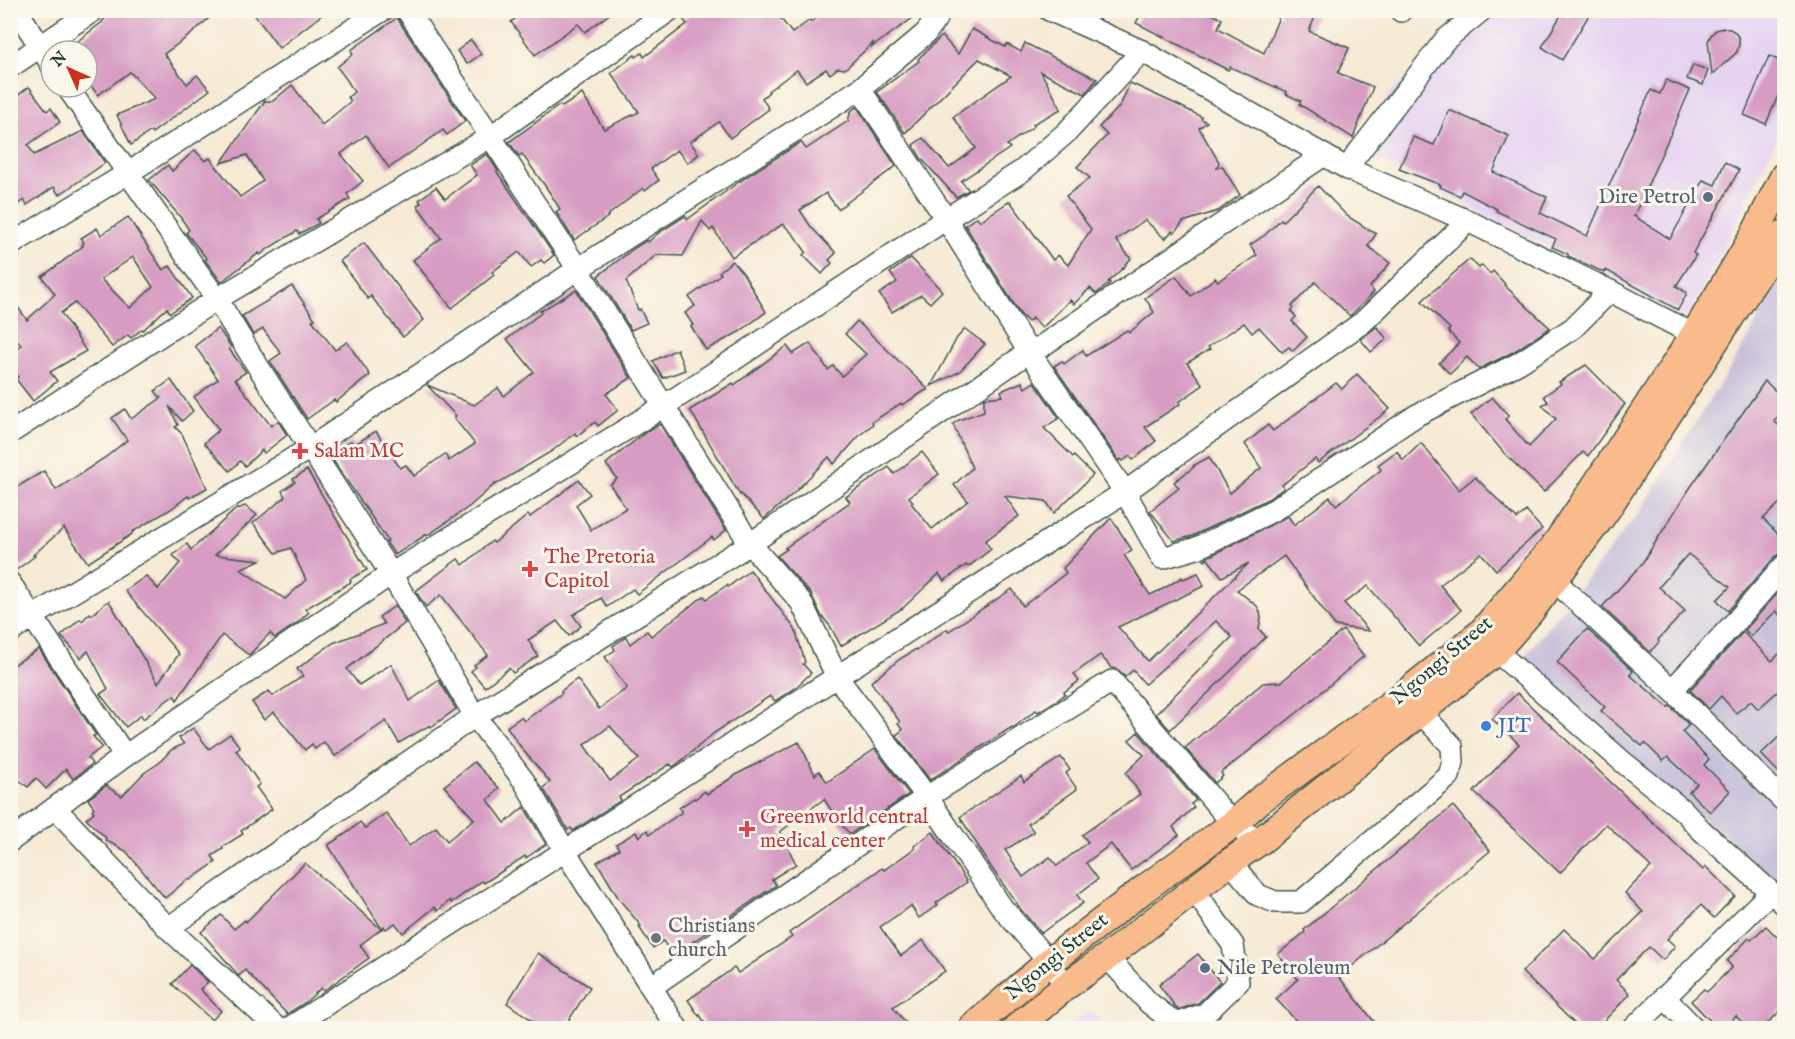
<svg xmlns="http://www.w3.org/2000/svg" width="1795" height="1039" font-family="'IM FELL English',serif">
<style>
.built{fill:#e5d3f1}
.industrial{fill:#c7c0d9}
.building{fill:#d79cc2;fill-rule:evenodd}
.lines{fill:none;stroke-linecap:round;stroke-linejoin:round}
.minor-casing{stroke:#3f574c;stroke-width:24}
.major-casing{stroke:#3f574c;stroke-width:30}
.minor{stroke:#fff;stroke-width:21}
.major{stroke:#fabb8c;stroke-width:27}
.service-dot{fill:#5c6f8a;stroke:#fbf7ec;stroke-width:2}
.health-dot{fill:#e0444e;stroke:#fbf7ec;stroke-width:2}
.shop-dot{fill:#3f7fe0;stroke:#fbf7ec;stroke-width:2}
.worship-dot{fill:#6b7280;stroke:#fbf7ec;stroke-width:2}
.labels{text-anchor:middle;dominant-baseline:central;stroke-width:6;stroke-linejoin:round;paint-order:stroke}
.service-label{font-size:21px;fill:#4e5e75;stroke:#fbf7ec;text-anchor:end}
.health-label{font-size:21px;fill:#be3a42;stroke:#fbf7ec;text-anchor:start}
.street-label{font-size:21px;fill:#1f3d34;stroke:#fbf7ec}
.shop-label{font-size:21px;fill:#366cbe;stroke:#fbf7ec;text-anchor:start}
.worship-label{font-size:21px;fill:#5b616d;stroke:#fbf7ec;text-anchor:start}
</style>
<rect width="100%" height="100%" fill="#fbf7ec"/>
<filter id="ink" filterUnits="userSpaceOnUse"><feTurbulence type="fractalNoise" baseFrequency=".0167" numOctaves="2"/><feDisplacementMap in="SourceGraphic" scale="12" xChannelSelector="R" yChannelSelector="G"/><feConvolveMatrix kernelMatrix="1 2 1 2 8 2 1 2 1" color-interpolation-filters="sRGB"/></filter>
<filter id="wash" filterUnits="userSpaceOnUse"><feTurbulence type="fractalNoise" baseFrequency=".008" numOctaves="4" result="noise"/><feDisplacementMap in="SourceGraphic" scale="24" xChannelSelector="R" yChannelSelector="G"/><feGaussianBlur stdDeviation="1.35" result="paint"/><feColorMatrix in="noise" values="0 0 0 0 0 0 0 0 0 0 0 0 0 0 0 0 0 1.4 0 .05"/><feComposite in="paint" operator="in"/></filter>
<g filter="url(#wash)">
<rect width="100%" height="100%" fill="#f6ead5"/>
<g class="built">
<polygon points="1488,11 1784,11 1784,125 1701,293 1686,318 1364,152 1389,93"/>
<polygon points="1090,1011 1107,1028 1065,1028"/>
</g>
<polygon class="industrial" points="1784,263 1784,891 1729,840 1515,668 1640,512 1749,337"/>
<g id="blocks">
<g class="building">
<polygon points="113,10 218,10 190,35 164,54 187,84 197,75 210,90 152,133 151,131 131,145 117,115 155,99 130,72 98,95 87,81 87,51 65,51 101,23"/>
<polygon points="251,10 328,10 279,48"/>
<polygon points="527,10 615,10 585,32 578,24 535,55 511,22"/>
<polygon points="694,10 774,10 792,33 810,20 811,22 829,10 924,10 872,47 874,42 845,69 838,68 830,74 826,69 806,82 797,70 768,91 769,92 762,98 769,109 730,138 719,122 690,142 699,154 688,163 677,150 651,169 659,180 645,191 643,188 607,216 608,217 574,240 556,212 560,209 548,190 522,154 519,156 509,142 560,105 562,107 582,94 604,129 639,112 611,73 635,55 636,57 642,53 644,57 687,24 683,19"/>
<polygon points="1143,10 1204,10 1222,19 1218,28 1264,53 1282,10 1318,10 1309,31 1349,48 1338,73 1373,87 1353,138 1299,104 1301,101 1286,94 1287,92 1230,67 1228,70 1136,23"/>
<polygon points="1564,10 1592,10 1562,60 1542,47"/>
<polygon points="397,18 465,121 447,135 443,130 389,168 366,135 341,154 363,181 347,194 350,199 316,219 319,223 299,234 297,231 269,248 260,255 259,253 221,282 205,260 207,259 186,233 189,230 181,218 149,180 168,165 172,171 195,150 205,161 210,158 240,197 263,181 247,155 221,163 265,101 273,101 292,85 322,125 351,101 348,97 354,92 347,80 337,67 353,54 351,50"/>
<polygon points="1723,28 1730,29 1735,32 1739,38 1739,45 1737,52 1712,75 1708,41 1711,35 1716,30"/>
<polygon points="972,29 1005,47 1007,44 1021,52 1025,43 1097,79 1085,94 1041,72 1061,109 1033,124 1034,126 1007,145 1010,148 961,181 969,190 956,197 921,158 913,145 923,138 949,168 976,148 953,117 1011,76 979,59 905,133 877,92 919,61 918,59 942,36 958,54"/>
<polygon points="471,40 481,54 467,64 457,51"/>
<polygon points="1769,56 1785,63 1785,79 1766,124 1744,115"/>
<polygon points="1693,65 1708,70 1703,85 1687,79"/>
<polygon points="1666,80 1690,90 1634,216 1670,239 1703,180 1715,185 1725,162 1739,170 1693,253 1696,255 1676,286 1687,293 1678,310 1606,270 1605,273 1568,256 1568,254 1552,247 1556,239 1496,211 1497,209 1462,191 1460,196 1440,187 1441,185 1399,169 1413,137 1434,145 1449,110 1509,136 1493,172 1547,197 1540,213 1587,236 1651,90 1660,94"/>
<polygon points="1130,83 1176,104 1202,117 1201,119 1207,122 1199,128 1219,162 1217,168 1222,166 1240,195 1218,211 1183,222 1174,233 1172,231 1165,239 1145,220 1116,240 1131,259 1125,264 1126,265 1108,282 1110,283 1096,294 1090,288 1074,304 1070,300 1042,328 1032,318 1028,322 1020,314 965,225 977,217 980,221 1010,201 1053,260 1058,255 1068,265 1091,229 1066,196 1090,178 1077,167 1107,135 1099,127 1120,106"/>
<polygon points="29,87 47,111 51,108 60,122 28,145 34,155 83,131 105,163 59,195 54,187 27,205 24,200 10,209 10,101"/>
<polygon points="857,107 896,166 838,209 826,193 800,210 811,227 836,253 829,260 832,263 822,274 803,255 806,252 794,235 783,224 732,257 713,228 710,231 702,221 683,256 656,255 626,281 638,310 640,309 647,323 631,330 598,276 633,249 647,240 648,242 657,234 685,216 688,219 740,181 801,142 806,149 848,121 851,111"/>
<polygon points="487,154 498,171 497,172 554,255 544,263 541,260 531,267 519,252 492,272 494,275 452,308 413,260 441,238 417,205 421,203 419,200 436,187 445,199 477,175 470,165"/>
<polygon points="1318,186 1347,216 1376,234 1368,246 1390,263 1370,287 1374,292 1350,316 1315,282 1292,306 1293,308 1291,311 1296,317 1292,321 1307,337 1293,351 1289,347 1282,352 1259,327 1252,333 1244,323 1208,347 1210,349 1187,363 1203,385 1179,402 1180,404 1145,427 1156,441 1133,460 1130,456 1123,461 1121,459 1119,461 1054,366 1062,361 1064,364 1083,350 1086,356 1127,330 1129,333 1154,312 1145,298 1176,276 1191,296 1215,278 1218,281 1257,255 1250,245 1265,235 1281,219 1283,221"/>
<path d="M128,217l35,53 7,-4 22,32 -22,15 -3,-5 -24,22 -1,-1 -11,9 -3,-3 -16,12 -37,-44 -14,10 25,38 -36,21 7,9 -24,20 -17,-22 2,-2 -8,-10v-12l9,-6 -1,-2 3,-2 -11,-13v-36l17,24 28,-26 -13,-17 41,-31 -1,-1 2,-2 -3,-5 16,-10 4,7zM133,257l20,30 -23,21 -29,-29z"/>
<polygon points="364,243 424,320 403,337 371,296 368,299 340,261"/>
<polygon points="911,258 942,291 930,303 921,295 892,312 879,294 897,282 890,273"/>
<polygon points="1470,259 1479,268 1482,265 1490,274 1493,271 1505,284 1504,285 1550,328 1513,352 1479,369 1467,357 1450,374 1439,363 1459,343 1448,331 1450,329 1422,301"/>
<polygon points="732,261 743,273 766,312 739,332 706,350 691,326 693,325 685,313 695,306 689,297 721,274 719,272"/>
<polygon points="292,286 315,319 312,320 335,350 347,342 370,375 336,402 334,400 307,419 270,361 281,353 263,329 253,335 242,316"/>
<polygon points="576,290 631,378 606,394 618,410 598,426 595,422 577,436 575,433 552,451 495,485 495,484 470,506 428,535 427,534 395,555 386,542 388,541 328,453 340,445 341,448 351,441 354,445 376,431 400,468 406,465 414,476 445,454 449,461 475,444 454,418 456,416 427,385 474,405 498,388 504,396 534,372 507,339 541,313 540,311"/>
<polygon points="857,321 928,389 902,405 901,403 872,422 873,424 860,435 834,464 829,457 794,493 764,519 741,494 740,495 690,410 733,383 734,385 787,346 793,354 810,343 828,370 833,366 842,376 866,354 845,334"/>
<polygon points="1377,327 1387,339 1371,352 1360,339"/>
<polygon points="218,328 231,347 229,349 246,372 235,379 271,426 278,421 287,435 264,453 262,450 245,466 240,461 230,471 204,443 219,430 194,397 218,379 195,346"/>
<polygon points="965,329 985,344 959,372 931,386 957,338"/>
<polygon points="677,349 685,370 663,378 653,361"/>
<polygon points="1586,365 1625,404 1588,456 1583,452 1544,492 1504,453 1471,414 1492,397 1509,416 1505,419 1529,447 1556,419 1542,405 1548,402 1544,396 1561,384 1559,382"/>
<polygon points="1357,374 1390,409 1318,463 1315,459 1282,485 1284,488 1268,499 1192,536 1174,541 1150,511 1179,488 1174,482 1194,467 1193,466 1209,457 1230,493 1261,468 1245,444 1268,425 1273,431 1336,383 1342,389"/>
<polygon points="171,380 193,411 182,421 169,406 178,425 175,427 182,434 207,488 189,498 188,496 171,509 132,532 132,534 88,563 64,528 33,555 35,556 15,571 10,570 10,491 44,471 56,490 106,457 127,440 112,418 125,409 131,419 161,398 155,391"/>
<polygon points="1765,381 1785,400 1785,411 1774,421 1785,431 1785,498 1763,519 1785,541 1785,554 1779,554 1774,558 1728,611 1717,600 1730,587 1688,554 1659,587 1685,611 1658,640 1659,642 1650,652 1602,607 1641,565 1688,491"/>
<polygon points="1022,382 1025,388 1034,382 1059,418 1044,428 1073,457 1074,456 1093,475 1054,513 1046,501 1005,496 1019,516 985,541 991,549 968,567 966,565 944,581 939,574 903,608 841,646 830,626 821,615 811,594 777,556 787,549 785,548 850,502 846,497 889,467 894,474 922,452 939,474 909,497 913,502 911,503 932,529 968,501 954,485 972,468 953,424 959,420 984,411 984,398 1003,396 1001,391"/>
<polygon points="660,424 726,530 714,540 712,537 637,594 633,589 607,607 601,598 573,615 581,626 569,636 557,621 528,640 538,656 513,673 509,668 485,687 471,671 476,667 474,665 488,655 441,595 426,607 416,592 417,590 458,559 463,565 492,541 494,543 528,515 530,517 579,480 590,494 576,505 591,530 626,508 610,485 617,479 606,464 647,431"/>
<polygon points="1421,443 1459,490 1475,477 1517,519 1526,511 1542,529 1496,570 1481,553 1440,585 1461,610 1419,646 1368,586 1344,603 1369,631 1335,626 1284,556 1237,590 1257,606 1260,612 1261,618 1259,629 1266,637 1170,730 1156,714 1232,637 1216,621 1145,684 1133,670 1125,677 1117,669 1112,668 1100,655 1074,674 1079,681 1064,692 1065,694 1059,699 1038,712 1036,710 1013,728 1012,727 930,780 896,735 903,730 898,724 900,722 871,682 900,659 916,649 917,650 947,629 949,631 1012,589 1023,606 1066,573 1063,568 1111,518 1132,550 1124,555 1150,595 1165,588 1182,577 1183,579 1198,573 1204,586 1118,627 1148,661 1249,563 1222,577 1208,559 1205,561 1204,559 1288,516 1294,525 1330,497 1336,505 1381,470 1378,465 1397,451 1403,460"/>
<polygon points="307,470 367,570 350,579 351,582 305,609 309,612 297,623 275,638 270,633 249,655 222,635 177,700 174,695 143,719 141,715 126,727 100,694 108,689 88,651 81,658 61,636 80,619 82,621 90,613 92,615 105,603 109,601 158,683 179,654 125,591 146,576 158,589 180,563 173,555 187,544 191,550 235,510 245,506 257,515 215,555 260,560 240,569 285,599 306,580 291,548 276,553 253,523 285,497 282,491 295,482 293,479"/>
<path d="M750,570l45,59 10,33 -2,2 8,9 -17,16 -19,12 -5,-5 -56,37 -34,29 -7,5 -3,-3 -51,33 2,3 -3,2 -45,29 -2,-3 -3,2 -25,-42 7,-6 -28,-33 -15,-22 14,-10 3,4 38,-28 -1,-2 16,-12 22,30 28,-21 -22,-31 10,-7 -2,-4 13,-9 4,7 17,-13 4,5 53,-40 3,3 20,-14 1,2zM610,726l29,33 -29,22 -26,-36z"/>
<polygon points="1785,585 1785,620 1776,611 1751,636 1745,630"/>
<polygon points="395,606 405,623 347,669 359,685 391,664 410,701 439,680 456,709 431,727 430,725 399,743 386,721 335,756 324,742 315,749 312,744 305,750 274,712 264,720 252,702 269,691 273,696 303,676 297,669 333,643 384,624 379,617"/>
<polygon points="1587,629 1633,671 1630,675 1668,707 1670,706 1689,725 1682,732 1709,759 1704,765 1730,791 1710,812 1689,792 1697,784 1668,757 1663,761 1645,743 1642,746 1601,711 1605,707 1557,662"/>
<polygon points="1343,630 1364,656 1298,712 1221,773 1223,776 1215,783 1185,748 1263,683 1281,682"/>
<polygon points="1743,632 1772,661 1785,648 1785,685 1758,709 1751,701 1736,713 1721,696 1709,709 1690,690"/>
<polygon points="39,649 96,735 93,736 102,747 88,758 92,764 73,779 66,769 46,789 36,778 28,787 10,773 10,667"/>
<polygon points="1517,693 1703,870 1706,867 1735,896 1714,918 1701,905 1667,939 1675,946 1663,960 1649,947 1616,980 1630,994 1596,1029 1580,1029 1522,972 1564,929 1595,959 1643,912 1625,893 1651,867 1606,824 1560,873 1474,792 1519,744 1492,719"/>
<polygon points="193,728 209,749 230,734 240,747 236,750 260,784 256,787 272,809 241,831 243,834 222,847 223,849 212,856 216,862 190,880 188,879 165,898 126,851 105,840 106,838 86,819 94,812 92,810 94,808 88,799 107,785 109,788 122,796 144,773 159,763 171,750 184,744 179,738"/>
<polygon points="1785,731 1785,779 1761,754"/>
<polygon points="1138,732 1196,800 1191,804 1194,807 1173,827 1179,835 1131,870 1111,844 1086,863 1098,879 1077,895 1083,903 1041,933 1022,911 991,867 960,817 1021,776 1024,782 1061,757 1070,770 1066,773 1077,789 1028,824 1034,832 1005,850 1023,877 1050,857 1057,866 1088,842 1082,835 1140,794 1126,773 1144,755 1129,740"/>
<polygon points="799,742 815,775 819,771 827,782 875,749 909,794 850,834 839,822 824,799 780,832 796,864 772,879 776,885 673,955 663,941 653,948 639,927 641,926 619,899 597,862 619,849 616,844 636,832 639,837 647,830 650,834 682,812 679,808 694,798 695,799 705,791 707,794 739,773"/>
<polygon points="474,762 499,788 488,800 505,823 524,807 546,844 526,858 525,856 484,883 482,881 451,903 450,900 438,911 435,907 403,933 395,923 386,929 384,926 382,929 328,845 350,831 360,822 365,828 386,813 409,846 436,827 447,841 474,819 444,786"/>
<polygon points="1453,806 1490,851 1339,977 1380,1029 1304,1029 1276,999 1298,979 1278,954 1305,932 1304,930"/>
<polygon points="933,832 967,882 936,903 938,905 919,918 911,906 880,927 901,956 923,940 945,971 893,1007 911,1029 708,1029 700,1015 699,1016 688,1000 734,968 738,973 792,937 789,933 882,868 884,870 915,848 914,846"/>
<polygon points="305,863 381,929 360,945 369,958 323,991 321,988 306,1002 287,1014 245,970 239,976 201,932 221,915 234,929 245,920 246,922"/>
<polygon points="1766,926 1785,945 1785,1006 1762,1029 1748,1029 1736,1016 1724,1029 1718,1029 1691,1001 1704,989 1707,992 1732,967 1727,961 1749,938 1751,940"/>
<polygon points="538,953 590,987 565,1026 559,1022 554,1029 545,1029 507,1003"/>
<polygon points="1198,954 1220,982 1198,1003 1178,1010 1159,985"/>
<polygon points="190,965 208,982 200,989 221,1011 212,1020 172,984"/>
</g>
</g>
</g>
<g filter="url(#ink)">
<use href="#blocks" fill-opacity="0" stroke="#3f574c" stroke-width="1.5"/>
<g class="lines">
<g class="minor-casing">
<g id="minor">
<polyline points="17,10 51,64"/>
<polyline points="407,10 578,269 750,544 801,602 837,677 927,797 1003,909 1049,962 1066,986"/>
<polyline points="1049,10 1142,51 1348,169 1468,221 1610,291 1708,342"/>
<polyline points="1400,10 1401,11"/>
<polyline points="10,67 94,10"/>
<polyline points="67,87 217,299 252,357 391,574 475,716 524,781 565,851 677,1028"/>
<polyline points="860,89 946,219 1029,352 1125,492 1162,558 1197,548 1274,510 1417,415 1519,363 1573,328 1610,291"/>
<polyline points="1348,169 1355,157 1445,40 1482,10"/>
<polyline points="10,245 128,173 383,10"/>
<polyline points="10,433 217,299 490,137 670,10"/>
<polyline points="1555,581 1672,690 1784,801"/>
<polyline points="10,583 125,756"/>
<polyline points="10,632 32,617 310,448 578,269 860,89 926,33 942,10"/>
<polyline points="1487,641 1496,651 1623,762 1685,812 1700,829 1784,904"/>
<polyline points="1672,690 1738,619 1784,566"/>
<polyline points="55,808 168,928 277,1028"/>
<polyline points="10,841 125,756 391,574 664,406 946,219 1022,171 1067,132 1142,51"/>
<polyline points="1230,862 1258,895 1275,902 1301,902 1449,776 1453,762 1452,746 1421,713"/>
<polyline points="168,928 475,716 750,544 1029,352 1030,354 1324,155"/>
<polyline points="1107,957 1149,1003 1176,1024 1205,1014 1238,982 1233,945 1194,890"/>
<polyline points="651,987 927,797 1112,681 1233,824 1259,842"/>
<polyline points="1664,997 1694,1028"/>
<polyline points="289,1028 1125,492 1363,322 1468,221"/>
<polyline points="1634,1028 1771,892"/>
</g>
</g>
<g class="major-casing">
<g id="major">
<polyline points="972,1028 1049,962 1148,886 1233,824 1260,800 1402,696 1481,633 1553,548 1590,494 1694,335 1752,239 1784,176"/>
<polyline points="1016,1028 1066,986 1107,957 1230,862 1259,842 1496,651 1530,612 1605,512 1784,234"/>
</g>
</g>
<use href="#minor" class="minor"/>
<use href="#major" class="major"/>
</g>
</g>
<g class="service-dot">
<circle cx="1708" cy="197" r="6"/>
<circle cx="1205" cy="968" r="6"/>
</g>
<g class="health-dot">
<path d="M297 442h6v6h6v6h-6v6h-6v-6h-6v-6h6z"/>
<path d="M527 560h6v6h6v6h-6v6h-6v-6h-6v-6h6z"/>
<path d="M744 820h6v6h6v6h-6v6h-6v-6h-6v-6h6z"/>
</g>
<circle class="shop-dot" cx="1486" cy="726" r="6"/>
<circle class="worship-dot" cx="656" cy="938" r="6"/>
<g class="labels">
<g class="service-label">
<text x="1696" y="197">Dire Petrol</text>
<text x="1217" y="968" text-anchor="start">Nile Petroleum</text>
</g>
<g class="health-label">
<text x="314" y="451">Salam MC</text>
<text x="544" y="557">The Pretoria<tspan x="544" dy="24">Capitol</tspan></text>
<text x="760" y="817">Greenworld central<tspan x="760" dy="24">medical center</tspan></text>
</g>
<g class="street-label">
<text transform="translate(1442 661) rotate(-40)">Ngongi Street</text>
<text transform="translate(1057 957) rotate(-39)">Ngongi Street</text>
</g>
<g class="shop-label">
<text x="1498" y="726">JIT</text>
</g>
<g class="worship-label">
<text x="668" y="926">Christians<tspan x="668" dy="24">church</tspan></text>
</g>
</g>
<rect width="1795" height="1039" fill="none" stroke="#fbf7ec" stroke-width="36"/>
<g transform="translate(69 69) rotate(315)"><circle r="28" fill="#fbf7ec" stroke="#a3ada2" stroke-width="1.5"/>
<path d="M0-4.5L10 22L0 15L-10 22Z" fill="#c8321e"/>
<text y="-9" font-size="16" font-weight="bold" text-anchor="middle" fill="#1f3d34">N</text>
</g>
</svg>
